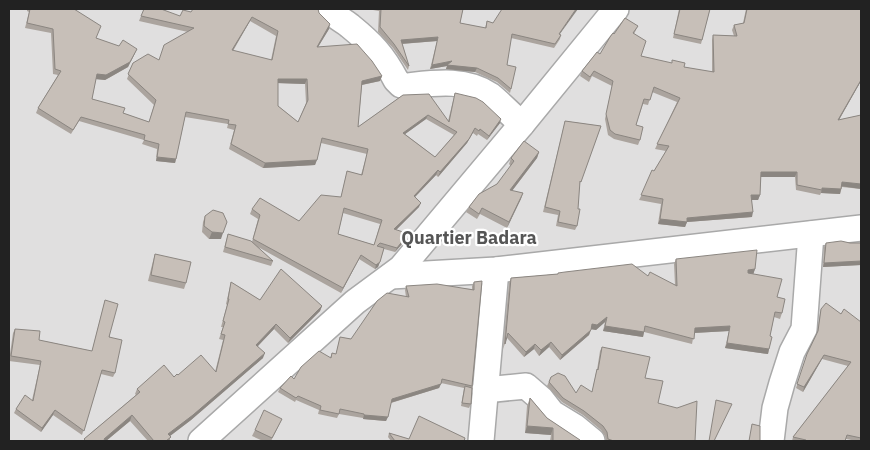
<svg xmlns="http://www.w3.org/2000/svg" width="870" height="450" font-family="'IBM Plex Sans',sans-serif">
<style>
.residential{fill:#e0dfdf}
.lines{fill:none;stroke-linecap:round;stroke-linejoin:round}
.minor-casing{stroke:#a9a9a9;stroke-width:28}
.minor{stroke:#fff;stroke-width:25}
.wall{fill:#aba49e;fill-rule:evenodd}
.shaded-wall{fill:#8b8681}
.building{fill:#c7bfb8;stroke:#8b8681;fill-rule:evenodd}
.labels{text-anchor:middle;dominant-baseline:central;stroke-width:4.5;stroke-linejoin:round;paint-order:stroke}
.quarter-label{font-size:18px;font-weight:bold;fill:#555;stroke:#fff}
</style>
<rect width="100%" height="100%" fill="#f2efe9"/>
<rect class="residential" x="9" y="9" width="852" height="432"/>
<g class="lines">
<g class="minor-casing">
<g id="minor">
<path d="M329,9c5,8 14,11 21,17 22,18 33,29 46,54l5,5 5,1c28,-3 59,-8 84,9 11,9 21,20 32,29"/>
<polyline points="391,276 496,270 861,228"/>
<polyline points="485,390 526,386 541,399 552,413 575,427 592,441"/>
<polyline points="201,441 355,302 401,268 522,124 616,9"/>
<polyline points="481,441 496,270"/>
<polyline points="771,441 775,408 782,383 792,352 804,329 811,234"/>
</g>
</g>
<use href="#minor" class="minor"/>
</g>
<g class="wall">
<path d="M27,9h47l22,29 39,15 -7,14 -23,13 -9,-1 -4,20 31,14 26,9 5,-17 -27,-26 6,-16 26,-3 29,-28 -49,-11 2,-5h39l11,-4 128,1 10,16 -11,18 64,29 -2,5 -18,4 -4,42 45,-32 45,26 7,-28 45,30 -13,17 -9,-6 -1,2 -4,-3 -6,10 -29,34 -2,-2 -21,22 4,10 -23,23 6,14 -7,8 -11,-3 -6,18 -3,2 -16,-10 -18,34 -83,-46 15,14 -2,5 -48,-14 5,-18 24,8 6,-23 -8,-5 2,-5 47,12 42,-24 6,-26 14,4 6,-21 -46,-11 -6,22 -52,3 -34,-19 5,-19 -7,-2 1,-4 -43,-7 -10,46 -19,-2 1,-12 -15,-5 2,-4 -65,-19 -8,13 -35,-21 2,-5 20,-33 -5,-1 -2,-41 -26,-5 4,-16 -2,-1zM250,21l26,15 -5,24 -38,-9zM278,83l27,1 1,19 -8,19 -20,-16zM426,119l28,16 -19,22 -30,-23zM343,213l37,11 -6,21 -36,-11z"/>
<polygon points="367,9 463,9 460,23 485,28 487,21 493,23 561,35 560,39 554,48 511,38 507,65 511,89 510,93 497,82 475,72 446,69 447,66 430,69 437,41 402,44 409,66 408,70 393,48 378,32 379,11"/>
<polygon points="679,9 710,9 701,44 673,38"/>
<polygon points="746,9 861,9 861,81 839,120 861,115 861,189 842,187 840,194 821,193 820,195 796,190 795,177 761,177 760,195 758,200 752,200 752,217 687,222 685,227 658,224 661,204 639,200 654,171 666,151 655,149 677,102 652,92 648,105 643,104 636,125 640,140 638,145 614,139 608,135 605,119 612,86 592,76 589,82 580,76 582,71 600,54 614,34 638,26 634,34 641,56 684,67 712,72 712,40 713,35 734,36 732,30 734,25 743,23"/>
<polygon points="565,121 601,126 579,186 577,226 575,230 556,226 558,215 543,212"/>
<polygon points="539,152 537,158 512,191 523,193 507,228 480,214 477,219 466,212 469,207 497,184 511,166 509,164 511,158"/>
<polygon points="205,216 221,239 209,239 202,232 203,222"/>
<polygon points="826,243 861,243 861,265 823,267 824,247"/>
<polygon points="155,254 186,283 184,289 148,281 153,261"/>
<polygon points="676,259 755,269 753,274 777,297 782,313 780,319 774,317 770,336 769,349 768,354 725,348 729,331 694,333 692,344 644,332 643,337 603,331 605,322 596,330 591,329 589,335 560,360 549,347 539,356 534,349 524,357 507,338 503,349 509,283 511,278 558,274 558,273 648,276 675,285 674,264"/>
<polygon points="482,281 471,404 469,408 461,406 464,388 441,383 439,388 391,403 386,421 363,419 363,418 339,414 337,418 318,414 319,410 296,400 295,402 278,392 280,388 294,379 330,358 332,353 336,354 340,337 351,339 406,297 405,290 406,286 472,289 472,286 474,282"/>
<polygon points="231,282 260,300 322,306 320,311 288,343 274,329 258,346 263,358 191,420 170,436 170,441 148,441 130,421 106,441 84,441 84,439 136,395 135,394 137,389 178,375 215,372 223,340 219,339 223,327 221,327 227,305 226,304"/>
<polygon points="105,300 115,373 113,377 101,374 82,435 53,415 41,432 14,413 16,409 32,400 40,365 9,361 13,333 15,329 39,340 92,351"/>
<polygon points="821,309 841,314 861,322 861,441 857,441 846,439 845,441 792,441 793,437 848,366 822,359 803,392 796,388 807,354 817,334 820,313"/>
<polygon points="602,347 645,378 658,403 695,441 606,441 605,436 601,430 583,415 562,402 547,386 551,377 576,393 592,392 596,373 597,370 600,351"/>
<polygon points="530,398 547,418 580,441 550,441 551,435 525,433 527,406"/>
<polygon points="282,419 271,441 263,441 252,436 255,430"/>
<polygon points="389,433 409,439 464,441 391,441 388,437"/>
</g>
<g class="shaded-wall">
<polygon points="576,9 578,9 557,38 559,34"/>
<polygon points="252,17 250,21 230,55 232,50"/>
<polygon points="330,24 329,29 315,52 317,47"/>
<polygon points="438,37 437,41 399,44 401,40"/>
<polygon points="137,49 128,67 105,80 95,79 97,74"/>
<polygon points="452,61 477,68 475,72 446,69 447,66 430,69 432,65"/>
<polygon points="382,76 380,81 361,85 362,81"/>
<polygon points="278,79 307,79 305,84 276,83"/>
<polygon points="861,80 861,81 836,125 838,120"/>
<polygon points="428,115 426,119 401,137 403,133"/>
<polygon points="501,119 500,123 487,140 489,136"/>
<polygon points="475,128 467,143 438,177 440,172"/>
<polygon points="539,152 537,158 508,196 510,190"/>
<polygon points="157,157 176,159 175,163 156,161"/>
<polygon points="317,160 315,165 263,168 265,163"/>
<polygon points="438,170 436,175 412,200 414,196"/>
<polygon points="761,172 797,172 795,177 759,177"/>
<polygon points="842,182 861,184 861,189 840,186"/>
<polygon points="822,188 841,189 840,194 821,193"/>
<polygon points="523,193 521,199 507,228 509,222"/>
<polygon points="751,195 760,195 758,200 749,200"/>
<polygon points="421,203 419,207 392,234 394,229"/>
<polygon points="753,212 752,217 687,222 685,227 658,224 660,219 687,218"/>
<polygon points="212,232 223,233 221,239 209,239"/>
<polygon points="404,239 402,244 395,252 397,248"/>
<polygon points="361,255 359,259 341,293 343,288"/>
<polygon points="861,261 861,265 823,267 824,263"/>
<polygon points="380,262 378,267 375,269 376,265"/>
<polygon points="755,269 753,275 746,275 748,270"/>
<polygon points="322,306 320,311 288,343 290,338"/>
<polygon points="607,317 605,322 596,330 590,329 592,324"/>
<polygon points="276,324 274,329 254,350 256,345"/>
<polygon points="605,326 644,332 643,337 603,331"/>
<polygon points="730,326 729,331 693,333 695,328"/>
<polygon points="591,330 589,335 560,360 562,355"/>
<polygon points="551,342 549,347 539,356 541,350"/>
<polygon points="727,343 769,349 768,354 725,348"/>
<polygon points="535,344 534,349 524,357 526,352"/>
<polygon points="265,353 263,358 191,420 166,439 168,434"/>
<polygon points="824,355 822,359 803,392 804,387"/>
<polygon points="441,384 439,388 390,403 392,399"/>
<polygon points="55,410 53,415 41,432 42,428"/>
<polygon points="132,415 130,421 106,441 104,439"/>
<polygon points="364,415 388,417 386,421 363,419"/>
<polygon points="527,426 553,428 551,435 525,433"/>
</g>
<g class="building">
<path d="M30,9h44l27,17 -5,12 23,8 4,-6 14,9 -7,13 -24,13 -9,-1 -5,25 33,9 -2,5 26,9 7,-22 -28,-26 5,-11 15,-9 11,6 5,-15 30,-17 -53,-12 3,-7h17l19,7 3,-6 8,2 2,-3h125l1,4 11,11 -13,23 40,-3 15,17 10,15 -20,5 -4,46 45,-32 26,-1 20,28 6,-29 21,5 7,4 18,17 -12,17 -9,-7 -1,2 -4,-3 -6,11 -29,33 -2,-2 -24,26 7,7 -27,26 12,4 -2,6 -7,9 -17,-5 -3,3 7,2 -4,14 -4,3 -15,-10 -18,33 -90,-49 7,-24 -8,-6 8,-11 39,23 22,-26 20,2 6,-26 15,4 6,-26 -46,-11 -5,22 -52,3 -34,-19 5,-19 -8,-1 1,-4 -43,-8 -10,47 -19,-2 2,-13 -15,-4 1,-5 -64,-18 -8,13 -35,-22 23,-37 -6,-2 -2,-40 -26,-6zM252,17l26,14 -6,29 -40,-10zM278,79h29l1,21 -10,22 -20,-16zM428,115l29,17 -22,25 -32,-24zM344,208l38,12 -8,25 -36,-11z"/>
<polygon points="381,9 463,9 460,23 486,28 487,21 493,23 502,9 576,9 559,34 561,35 555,44 512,34 507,65 516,67 511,89 498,78 477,68 447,65 452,61 432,65 438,37 401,40 409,66 394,44 380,27"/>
<polygon points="680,9 710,9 702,40 674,34"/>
<polygon points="747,9 861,9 861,80 838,120 861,115 861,184 842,182 841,189 822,188 822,190 797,185 797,172 761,172 760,195 751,195 753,212 687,218 687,222 660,219 663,199 641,195 652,170 654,171 669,146 657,144 680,98 654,87 650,100 644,99 636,125 643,127 640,140 615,134 610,130 606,114 613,81 594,71 590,77 582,71 597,52 600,54 610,37 613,33 614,34 625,18 638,26 633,33 646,41 641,56 672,63 672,60 685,63 684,67 714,72 713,35 737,36 734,25 744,23"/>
<polygon points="565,121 601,126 581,182 580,181 578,209 580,209 577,226 558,222 560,211 545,207"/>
<polygon points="524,141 539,152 510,190 523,193 509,222 482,208 479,214 469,207 479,194 497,184 514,161 511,158"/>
<polygon points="213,210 223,213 227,222 223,233 212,232 204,226 205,216"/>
<polygon points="228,234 251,241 273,261 225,247"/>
<polygon points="841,241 850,243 861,243 861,261 824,263 826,243"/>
<polygon points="757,250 755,269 748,270 748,273 782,279 777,297 785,299 782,313 775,312 770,336 772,337 769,349 727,343 730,326 695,328 694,339 645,326 644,332 605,326 607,317 597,325 592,324 591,330 562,355 551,342 541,350 535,344 526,352 508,333 505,344 511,278 558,274 558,273 565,272 632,264 648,276 650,272 677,286 676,259"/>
<polygon points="155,254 191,262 186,283 151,275"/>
<polygon points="281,269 322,306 290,338 276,324 256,345 265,353 193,415 168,434 171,437 166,441 154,441 132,415 104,439 105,441 86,441 84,439 140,392 137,389 164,365 174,377 177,374 178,375 201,355 216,372 225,335 221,334 225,322 223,321 229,299 228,299 231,282 260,300"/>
<polygon points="482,281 472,386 442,379 441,384 392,399 388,417 364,415 364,414 340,409 339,414 320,410 321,406 298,396 296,398 280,388 291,376 294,379 301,367 319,351 331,358 332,353 336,354 340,337 351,339 377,301 387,293 409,297 406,286 437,284 474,290 474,282"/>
<polygon points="105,300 118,304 109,337 122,340 115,373 102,370 84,431 55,410 42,428 16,409 25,395 33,401 41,361 11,356 15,329 40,331 39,340 92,351"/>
<polygon points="826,303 841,314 844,309 861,322 861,438 847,435 845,441 806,441 806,440 793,437 851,362 824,355 804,387 797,384 807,354 818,331 821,309"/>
<polygon points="602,347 650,357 645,378 663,381 658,403 677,408 697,401 695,441 614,441 608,439 607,432 603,426 584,411 563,398 549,382 551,377 558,373 565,376 576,393 581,385 592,392 597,369 598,370"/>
<polygon points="465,386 472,388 471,404 462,403"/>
<polygon points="530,398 547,418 580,440 580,441 553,441 553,428 527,426"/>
<polygon points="716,400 732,404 714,441 709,441"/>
<polygon points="264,410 282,419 272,438 255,430"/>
<polygon points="419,416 465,438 464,441 395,441 389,433 409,439"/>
<polygon points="752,424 760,426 760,441 749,441"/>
</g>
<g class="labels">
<g class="quarter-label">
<text x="469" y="237">Quartier Badara</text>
</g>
</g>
<rect width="870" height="450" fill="none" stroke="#222222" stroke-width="20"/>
</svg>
